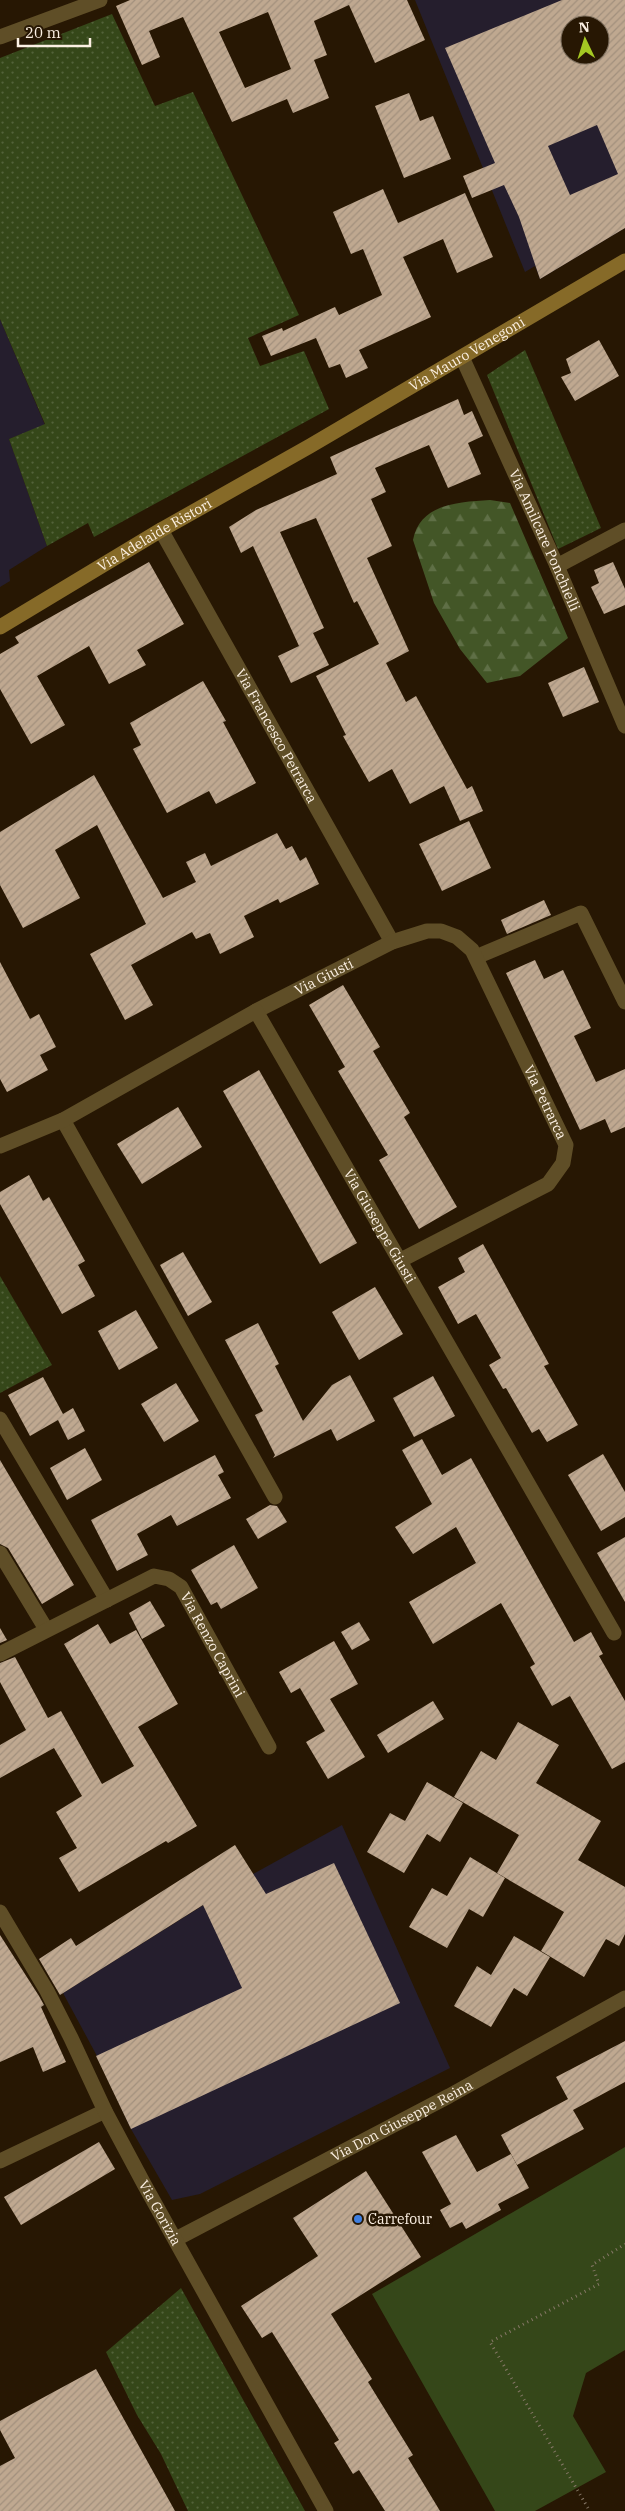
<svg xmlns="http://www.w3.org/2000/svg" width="625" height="2511" font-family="'IBM Plex Serif',serif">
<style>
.industrial{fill:#251e2d;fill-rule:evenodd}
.grass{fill:url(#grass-dots)}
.forest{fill:url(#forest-firs)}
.park{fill:#354719}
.building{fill:url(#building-hatch);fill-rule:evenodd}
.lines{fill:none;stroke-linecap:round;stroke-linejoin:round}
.path{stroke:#867867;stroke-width:3;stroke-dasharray:1 4;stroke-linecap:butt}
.minor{stroke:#5f4e27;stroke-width:15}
.tertiary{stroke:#5f4e27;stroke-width:15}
.secondary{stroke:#866a28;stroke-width:15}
.shop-dot{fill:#3f7fe0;stroke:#271703;stroke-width:2}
.labels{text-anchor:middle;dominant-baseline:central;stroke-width:5;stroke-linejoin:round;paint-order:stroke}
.street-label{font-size:14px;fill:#fcf0e3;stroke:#271703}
.poi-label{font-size:14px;fill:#fcf0e3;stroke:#271703;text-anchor:start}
</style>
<defs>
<pattern id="grass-dots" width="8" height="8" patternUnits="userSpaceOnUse" patternTransform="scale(1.25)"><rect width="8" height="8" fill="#354719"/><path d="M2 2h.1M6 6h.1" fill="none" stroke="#53623a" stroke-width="1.8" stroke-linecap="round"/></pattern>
<pattern id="forest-firs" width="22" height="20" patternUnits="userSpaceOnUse" patternTransform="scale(1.25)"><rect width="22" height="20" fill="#435627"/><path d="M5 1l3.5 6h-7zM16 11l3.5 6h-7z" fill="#5f6f46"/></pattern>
<pattern id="building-hatch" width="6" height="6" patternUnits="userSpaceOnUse" patternTransform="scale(1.25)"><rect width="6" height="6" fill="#bfa890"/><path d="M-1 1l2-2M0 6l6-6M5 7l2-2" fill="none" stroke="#a2907d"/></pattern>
</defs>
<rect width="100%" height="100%" fill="#271703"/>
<g class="industrial">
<path d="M415,0h210v228l-85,51 -5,-13 -10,6zM570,25h30v30h-30z"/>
<polygon points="0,319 45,425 9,439 47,546 9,570 10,581 0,587"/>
<polygon points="342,1825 450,2068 200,2194 172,2200 131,2129 97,2056 63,1993 253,1874"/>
</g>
<g class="grass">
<polygon points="112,14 155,106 193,92 299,315 248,338 260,366 304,351 329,409 94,537 88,523 47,546 9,439 45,424 0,319 0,58"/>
<polygon points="525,350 601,528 558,549 487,375"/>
<polygon points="0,1276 52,1365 0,1393"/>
<polygon points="181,2288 305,2511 188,2511 161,2454 137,2415 106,2352"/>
</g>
<path class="forest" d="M490,500l20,3 58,135 -48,38 -33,7 -27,-34 -26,-46 -21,-63c7,-37 47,-38 77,-40z"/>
<polygon class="park" points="625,2147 625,2350 586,2373 573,2416 606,2472 535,2511 495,2511 372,2294"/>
<g class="building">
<path d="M130,0h277l18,40 -50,23 -26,-58 -35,16 13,34 -13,5 15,38 -36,15 -6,-14 -55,23 -49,-105 -34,14 11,26 -18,8 -26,-59zM268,12l23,57 -46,19 -26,-56z"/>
<path d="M562,0h63v228l-85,51 -21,-62 -15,-32 -32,13 -9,-22 32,-13 -50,-115zM570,25h30v30h-30zM597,125l21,49 -48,21 -22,-49z"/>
<polygon points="409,93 420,121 433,116 451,159 404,178 375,106"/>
<polygon points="383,189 398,223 465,193 493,257 457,273 443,239 403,257 431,317 359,350 368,368 346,378 340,364 329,368 316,338 271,356 262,336 282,328 283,331 335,307 339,315 382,295 363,249 351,254 333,212"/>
<polygon points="599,340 619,376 575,401 561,377 571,373 566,359"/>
<polygon points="458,399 464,415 472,411 483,436 468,443 481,474 448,488 429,445 375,468 386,492 371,499 392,546 367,558 409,651 386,663 406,702 416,696 467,789 472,786 483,811 460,821 444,786 410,804 392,769 369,782 343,736 346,735 316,676 379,644 357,601 354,603 316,518 280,532 324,628 313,633 329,665 291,683 278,656 299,646 253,546 241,553 229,527 256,510 337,474 330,457"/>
<polygon points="149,562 184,624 137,650 146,665 109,684 89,646 37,676 65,725 31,744 0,689 0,654 19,643 15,637"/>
<polygon points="613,562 625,589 625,605 604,614 591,587 599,583 594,570"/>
<polygon points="584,667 599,702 563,717 548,683"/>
<polygon points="203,681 226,721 223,722 256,783 216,804 209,791 167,813 133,749 141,745 130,723"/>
<polygon points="94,775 163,898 196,882 186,862 205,853 211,866 277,833 286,849 292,846 300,861 306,857 319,884 280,903 278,899 244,916 254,937 220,954 210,933 196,939 192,932 131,965 153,1005 125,1020 90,954 146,924 97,825 55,850 80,898 23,928 0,885 0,832"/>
<polygon points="469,821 491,868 442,891 419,844"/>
<polygon points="544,900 551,915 507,934 501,920"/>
<polygon points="535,960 544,979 563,970 591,1028 574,1036 596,1082 625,1069 625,1127 611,1133 605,1119 580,1130 506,973"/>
<polygon points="0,962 30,1019 39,1014 56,1047 40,1055 48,1070 7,1092 0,1079"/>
<polygon points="343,985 380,1047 373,1051 410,1113 404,1117 457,1207 419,1229 379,1160 388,1155 338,1071 345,1067 309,1005"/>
<polygon points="259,1070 357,1243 320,1264 223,1091"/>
<polygon points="178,1107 202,1147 142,1184 117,1144"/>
<polygon points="29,1175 43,1201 49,1197 85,1261 78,1265 95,1296 62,1314 0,1204 0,1192"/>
<polygon points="483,1244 549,1364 544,1366 578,1425 547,1442 539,1429 532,1433 506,1388 503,1389 489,1365 501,1358 476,1314 458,1324 438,1287 465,1272 458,1258"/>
<polygon points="183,1252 212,1302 188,1316 160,1265"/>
<polygon points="375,1287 403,1334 359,1360 332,1312"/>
<polygon points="136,1310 158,1348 119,1370 98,1331"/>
<polygon points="258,1323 279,1364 275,1366 303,1421 332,1385 350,1375 375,1421 337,1441 331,1429 273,1458 275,1455 255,1415 263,1411 225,1340"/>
<polygon points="433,1376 455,1416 414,1437 393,1398"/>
<polygon points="43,1377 63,1414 73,1408 85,1431 68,1440 58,1420 30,1436 8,1395"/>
<polygon points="176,1383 199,1421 164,1442 141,1404"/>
<polygon points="422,1439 442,1475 471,1458 574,1642 591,1632 603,1654 599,1656 625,1701 625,1762 612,1769 570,1696 552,1706 530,1667 535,1664 501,1603 433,1644 409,1602 476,1563 456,1527 413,1554 395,1527 432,1504 402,1450"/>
<polygon points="85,1448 102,1480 67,1500 50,1468"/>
<polygon points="603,1454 625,1492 625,1517 601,1531 568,1475"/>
<polygon points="215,1455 224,1472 218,1475 231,1498 177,1526 171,1515 137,1534 148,1555 117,1571 91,1520"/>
<polygon points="0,1460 74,1585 42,1604 8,1548 0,1544"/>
<polygon points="270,1505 277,1506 287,1522 258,1539 246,1519"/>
<polygon points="625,1537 625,1602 597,1553"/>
<polygon points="234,1545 258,1588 221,1609 217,1602 211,1605 191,1570"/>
<polygon points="150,1601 165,1626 142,1639 129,1613"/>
<polygon points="359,1622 370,1640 352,1650 341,1632"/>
<polygon points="98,1624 110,1644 136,1630 178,1704 138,1727 197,1826 168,1843 166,1841 79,1892 59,1858 77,1848 56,1812 82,1796 54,1748 0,1778 0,1745 26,1730 0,1682 0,1663 15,1657 48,1718 61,1711 102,1784 134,1766 64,1644"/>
<polygon points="0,1628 7,1640 0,1643"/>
<polygon points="334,1641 358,1684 330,1699 365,1757 328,1779 306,1742 325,1731 300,1688 291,1693 279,1672"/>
<polygon points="433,1701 444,1719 388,1753 377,1735"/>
<polygon points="518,1722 559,1745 536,1783 601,1821 578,1860 625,1887 625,1934 619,1946 606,1939 584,1977 541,1951 564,1912 497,1873 519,1835 454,1797 481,1751 496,1760"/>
<polygon points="427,1782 463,1803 440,1842 427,1834 404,1873 367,1852 390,1813 405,1821"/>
<polygon points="235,1845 266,1894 334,1863 400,2003 131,2129 96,2056 242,1988 203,1905 60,1995 39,1959 71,1938 76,1946"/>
<polygon points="470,1857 505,1878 483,1917 469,1909 447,1948 409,1927 432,1888 447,1896"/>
<polygon points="0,1935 39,1996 44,2005 41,2007 66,2062 43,2072 33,2047 0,2062"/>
<polygon points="514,1936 550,1957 527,1996 514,1988 491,2027 454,2006 477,1966 491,1975"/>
<polygon points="625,2041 625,2082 573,2110 584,2129 517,2165 501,2135 568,2099 556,2077"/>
<polygon points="456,2135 477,2172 511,2154 529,2188 498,2204 501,2210 466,2229 462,2222 450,2228 440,2210 451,2204 422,2152"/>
<polygon points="99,2142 115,2169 21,2225 4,2197"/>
<polygon points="366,2171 421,2257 331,2314 372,2379 368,2382 413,2455 408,2458 440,2511 385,2511 359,2470 353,2474 334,2443 339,2440 272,2332 262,2338 241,2306 318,2256 293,2218"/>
<polygon points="96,2369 175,2511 0,2511 0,2466 15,2458 0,2430 0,2421"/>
</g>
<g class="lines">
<polyline class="path" points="588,2508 490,2342 599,2284 592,2265 625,2244"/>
<g class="minor">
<polyline points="0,37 100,0"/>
<path id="s1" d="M462,357l95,209 68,160"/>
<path id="s2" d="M161,530l231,412"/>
<polyline points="557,566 625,530"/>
<polyline points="476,957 581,913 625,1002"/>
<path id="s3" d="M256,1011l136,-69 35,-11h14l16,6 15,13 94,195 -3,18 -15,21 -147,76"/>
<polyline points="63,1120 275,1497"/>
<path id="s4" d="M0,1146l63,-26 193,-109 358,622"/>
<polyline points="0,1419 107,1600"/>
<polyline points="0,1553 46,1629"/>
<path id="s5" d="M0,1654l154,-78 15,3 12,8 88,160"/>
<polyline points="0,2161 105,2111"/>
<path id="s6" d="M176,2239l273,-143 176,-98"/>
</g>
<path class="tertiary" id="s7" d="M0,1912l47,79 24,47 34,73 39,73 182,327"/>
<path class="secondary" id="s8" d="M0,627l161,-97 149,-84 315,-185"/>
</g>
<circle class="shop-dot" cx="358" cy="2219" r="5"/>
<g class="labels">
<g class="street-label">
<text stroke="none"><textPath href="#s8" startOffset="541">Via Mauro Venegoni</textPath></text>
<text stroke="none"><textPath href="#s8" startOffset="180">Via Adelaide Ristori</textPath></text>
<text stroke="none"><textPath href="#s1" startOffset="201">Via Amilcare Ponchielli</textPath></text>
<text stroke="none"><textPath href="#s2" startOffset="236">Via Francesco Petrarca</textPath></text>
<text stroke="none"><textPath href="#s3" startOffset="76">Via Giusti</textPath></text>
<text stroke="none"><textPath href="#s3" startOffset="409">Via Petrarca</textPath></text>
<text stroke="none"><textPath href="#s4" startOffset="538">Via Giuseppe Giusti</textPath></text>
<text stroke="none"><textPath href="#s5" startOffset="268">Via Renzo Caprini</textPath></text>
<text stroke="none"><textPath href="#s6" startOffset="255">Via Don Giuseppe Reina</textPath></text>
<text stroke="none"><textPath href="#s7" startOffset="341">Via Gorizia</textPath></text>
</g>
<g class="poi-label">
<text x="368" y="2219">Carrefour</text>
</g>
</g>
<g transform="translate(585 40) rotate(356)"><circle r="24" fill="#271703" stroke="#7c6e5d"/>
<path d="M0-4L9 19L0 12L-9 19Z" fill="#a5c823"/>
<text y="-8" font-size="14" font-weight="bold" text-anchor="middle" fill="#fcf0e3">N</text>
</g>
<path d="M18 38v8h72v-8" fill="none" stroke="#fcf0e3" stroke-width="2.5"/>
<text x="25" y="38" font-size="15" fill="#fcf0e3" stroke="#271703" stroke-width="4" paint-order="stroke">20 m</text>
</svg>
